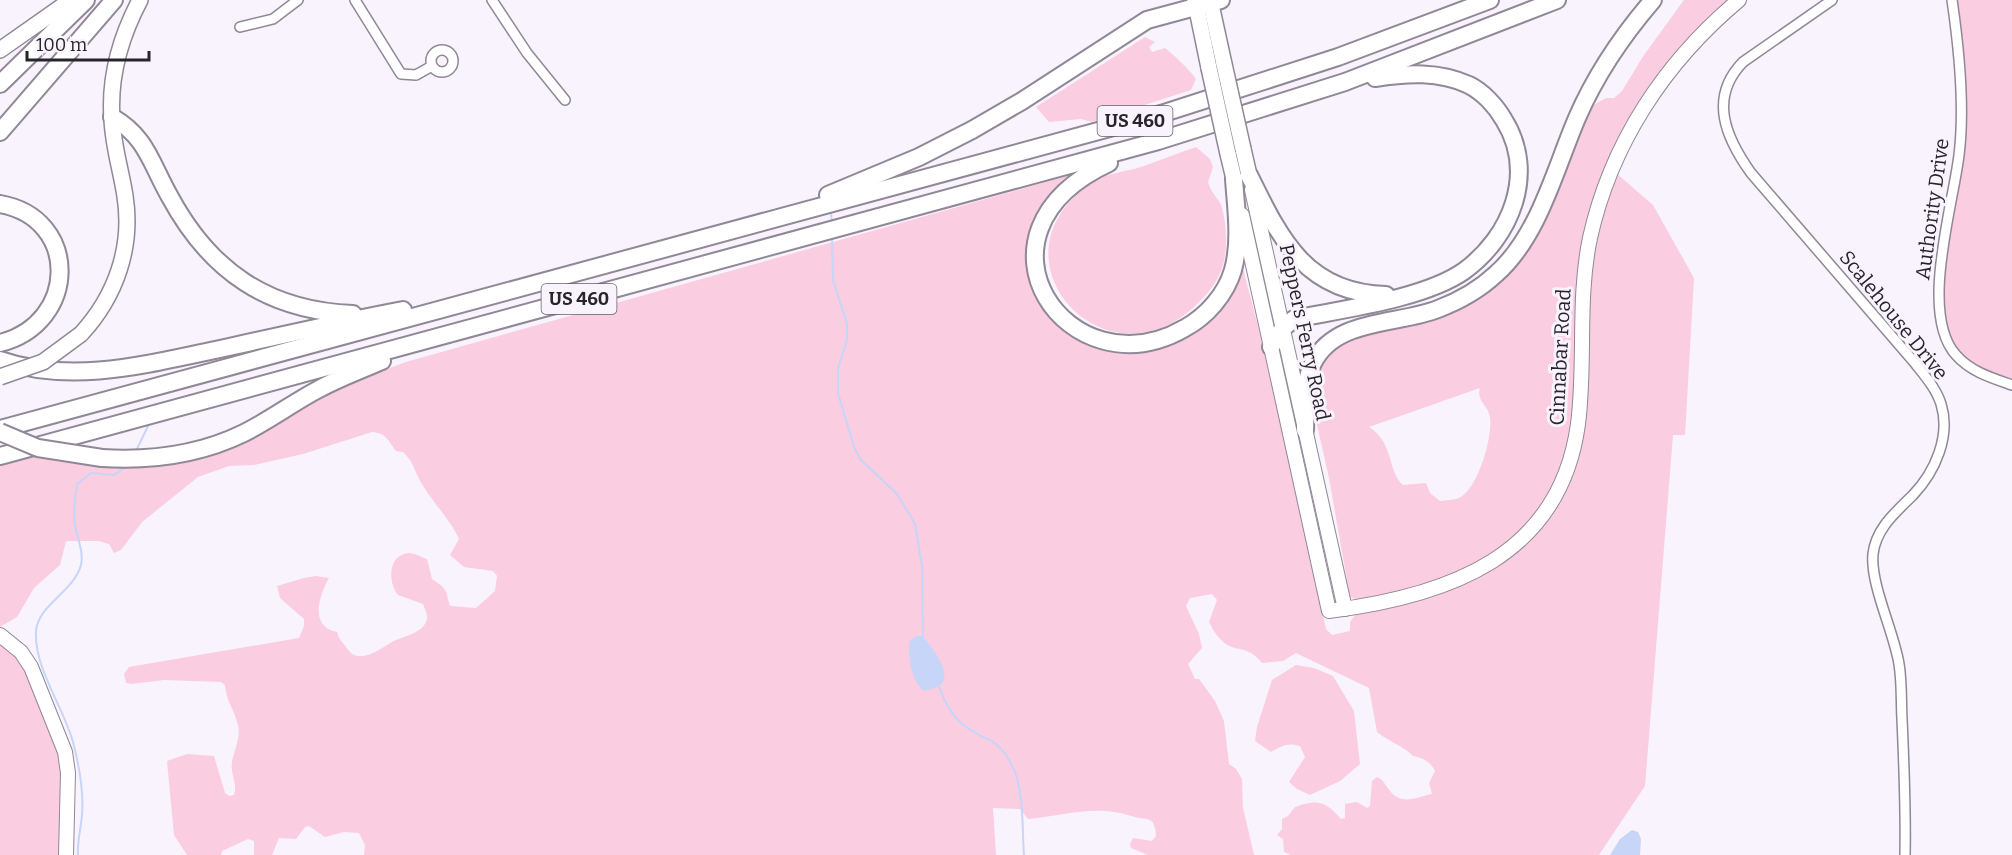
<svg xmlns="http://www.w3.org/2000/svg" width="2012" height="855" font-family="Bitter,serif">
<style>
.green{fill:#facde0;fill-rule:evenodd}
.water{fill:#c7d5f8}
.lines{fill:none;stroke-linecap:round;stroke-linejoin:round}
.stream{stroke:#c7d5f8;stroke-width:2}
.street-casing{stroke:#908797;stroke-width:12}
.secondary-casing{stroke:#908797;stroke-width:16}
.primary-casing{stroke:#908797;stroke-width:18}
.highway-casing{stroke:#908797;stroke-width:20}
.street{stroke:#fff;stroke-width:9}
.secondary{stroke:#fff;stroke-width:14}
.primary{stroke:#fff;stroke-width:15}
.highway{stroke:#fff;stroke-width:16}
.primary-bridge-casing{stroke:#908797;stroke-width:18;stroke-linecap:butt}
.highway-bridge-casing{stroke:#908797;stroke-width:20;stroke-linecap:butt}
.primary-bridge{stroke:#fff;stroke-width:15}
.highway-bridge{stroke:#fff;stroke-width:16}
.labels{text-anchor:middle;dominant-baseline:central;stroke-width:6;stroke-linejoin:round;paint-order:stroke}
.shield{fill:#f9f3fd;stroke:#666269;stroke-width:1.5}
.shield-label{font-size:18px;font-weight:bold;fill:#27242a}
.street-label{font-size:20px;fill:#27242a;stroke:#f9f3fd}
</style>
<rect width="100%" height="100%" fill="#f9f3fd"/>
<g class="green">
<path d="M1684,0h47l-88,98 -64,175 -4,53 -1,90 -17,68 -30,44 -46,35 -49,20 -52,13 -22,4 -8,-3 -21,-119 -16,-71 3,-38 22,-27 136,-43 2,3 32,-29 21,-26 59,-139 18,-10h8l8,-7 22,-36zM1480,388c-4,13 8,17 10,29 3,20 -12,72 -31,81 -5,2 -14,2 -19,3l-10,-8 -4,-10 -23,2c-16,-14 -8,-41 -34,-58z"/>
<path d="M1957,0h55v380c-24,-9 -46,-15 -59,-39 -27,-49 6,-137 11,-190 5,-44 1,-107 -7,-151z"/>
<path d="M1145,37l10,5 -6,5 3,5 13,-4c8,6 26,23 31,31l-5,11 -99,32 -11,-3 -32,3 -13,-15z"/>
<path d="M1196,147l14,12 3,8 -5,15c2,9 9,15 13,23 4,11 5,26 5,37 0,27 -10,44 -30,63 -92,88 -214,-49 -104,-122 16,-11 35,-11 52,-17 17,-6 34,-13 52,-19z"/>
<path d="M1082,172l-47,66 24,81c27,9 55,23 83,29 44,8 77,-57 99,-87l23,88 62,280 6,6 18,-4v-9l6,-8c47,-18 98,-22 141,-48 17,-10 31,-25 44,-39 59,-65 38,-138 46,-217 4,-48 14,-91 29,-137l37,32 41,73 -9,157h-12l-28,351 -46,69h-308l-7,-3 -1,-13 -6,-4 5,-6v-10l6,-3 7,-9c24,-8 30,-6 46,12l4,-1v-14l12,-2 10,6 3,-2 2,-25 5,-4c7,3 8,8 13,14 12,15 27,6 42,3l-3,-11 6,-12c-5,-10 -12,-13 -22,-15 -8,-9 -27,-16 -36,-24l-8,-44 -73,-35 -13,8 -21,2c-19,-25 -33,-1 -53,-41l8,-22 -5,-6 -22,4 -4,8 13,28 3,14 -14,16 7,15h4l16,22 9,20 5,43 7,5 6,10 1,29 11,47h-106l-17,-7 -1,-4 3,-6 19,3 4,-5c-1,-22 -10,-15 -25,-20 -35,-12 -68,0 -103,3l-8,-10 -27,-1 3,47h-632l1,-10 -6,-12 -15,-1 -19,5 -16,-11 -4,1 -9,12 -17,-1 -7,17h-18v-14l-6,-2 -26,12 -1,4h-34l-13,-20 -7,-74 20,-7 27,2 11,37 4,3 5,-1c4,-11 -4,-21 -2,-33 2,-12 9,-24 6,-37 -3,-14 -12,-24 -13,-40l-4,-3 -57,-2 -33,4 -5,-1 -2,-9 5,-7 170,-29 5,-12v-7l-24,-21 -3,-12 27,-8 12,-2 13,2c-9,16 -21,48 8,54 2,8 5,9 9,15 13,21 34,1 48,-6 11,-5 27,-8 32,-19 3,-6 -1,-12 -3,-18l-25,-9c-10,-12 -11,-40 11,-42 5,0 12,4 18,6l5,20c17,11 13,11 18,27l26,2 19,-17 2,-15 -4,-5 -29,-4 -14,-12 9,-16c-9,-20 -26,-36 -37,-55 -8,-13 -7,-20 -19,-32l-7,-1c-8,-10 -9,-18 -24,-19l-69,22 -49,11 -25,1 -31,11 -56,45 -21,28 -7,3 -5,-9 -10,-3h-33l-6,24 -26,23 -17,29 -17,10v-162l39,-11 72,13 46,-2 148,-59 50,-25 51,-19z"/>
<polygon points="0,639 22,661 62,761 61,855 0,855"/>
<path d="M1296,665l18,3 19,8 21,35 6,53 -20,17 -30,14 -13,-6 -8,-7 16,-25 -5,-11c-12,-4 -19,0 -29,6l-16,-11 2,-14 15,-47z"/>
</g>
<g class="water">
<path d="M916,636h6c8,8 30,36 20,47 -4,5 -12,6 -18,8 -12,-8 -17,-37 -14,-50z"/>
<polygon points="1632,830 1638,832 1641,839 1640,855 1610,855 1620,839"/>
</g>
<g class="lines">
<g class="stream">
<polyline points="831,212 832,224"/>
<polyline points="832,236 833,280 847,324 847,340 838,368 838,393 854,447 860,459 897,494 915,524 922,566 923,638"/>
<polyline points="136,451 149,424"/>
<path d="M939,686c6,19 16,36 35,46 7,5 17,7 24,14 29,27 23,73 26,109"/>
<path d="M78,855c-1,-13 3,-27 4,-40 2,-24 -3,-50 -9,-73 -9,-34 -39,-74 -37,-110 1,-27 37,-39 45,-67 3,-13 -4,-27 -6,-40 -2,-13 0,-28 2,-41l14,-11 23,2 13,-9"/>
</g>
<g class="street-casing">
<g id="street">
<polyline points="355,0 401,74 416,75 432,66"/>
<polyline points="492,0 527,53 565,100"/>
<path d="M1832,0l-89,62c-35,36 -17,76 8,111l163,189c10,13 22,26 27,42 10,32 -6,68 -28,91 -17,17 -37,33 -40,59 -3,30 21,78 26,110 3,18 2,37 3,55 2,45 4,90 3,136"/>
<path d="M1952,0c7,48 13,107 7,155 -6,51 -40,159 -3,200 15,17 36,23 56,30"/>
<polyline points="240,27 273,19 298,0"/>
<circle cx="442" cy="61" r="11"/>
</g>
</g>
<g class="secondary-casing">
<g id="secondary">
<polyline points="1252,190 1345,609"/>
<path d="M1242,215l87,396c119,-15 231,-54 249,-187 8,-62 -1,-124 12,-186 21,-95 75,-176 149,-238"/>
<polyline points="0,635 21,652 31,667 65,752 68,773 66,855"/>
</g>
</g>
<g class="primary-casing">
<g id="primary">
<polyline points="1195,0 1209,68"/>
<polyline points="1210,0 1224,64"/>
<polyline points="0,50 71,0"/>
<polyline points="1243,149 1249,175"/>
<polyline points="1228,154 1234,179"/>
<path d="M81,334c35,-38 52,-87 44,-138 -4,-26 -12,-50 -13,-77 -3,-41 9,-83 28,-119"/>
</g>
</g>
<g class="highway-casing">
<g id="highway">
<polyline points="0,84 86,0"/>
<path d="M112,117c35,20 39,47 58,80 40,74 98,114 183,117"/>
<polyline points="0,132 114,0"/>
<path d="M1109,163c-153,71 -40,232 76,165 22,-12 41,-34 48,-58 8,-29 3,-62 1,-91"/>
<path d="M1249,175c31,63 56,118 137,120"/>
<polyline points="828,195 919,157 972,130 1022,101 1147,20 1221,0"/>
<path d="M0,204c80,14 79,119 0,139"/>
<path d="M1271,347l12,-19 11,-9c49,-10 130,-20 170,-48 47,-34 73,-98 40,-151 -8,-14 -21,-28 -35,-35 -30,-14 -62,-12 -94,-7"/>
<path d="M0,360c75,26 155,2 229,-13 58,-13 116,-26 174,-37"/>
<polyline points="0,429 1161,114 1338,57 1490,0"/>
<path d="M1305,430c1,-21 -2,-47 8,-67 22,-45 85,-38 125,-54 21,-8 41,-19 58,-35 43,-38 59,-105 81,-156 19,-44 45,-82 76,-118"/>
<polyline points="0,456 1158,141 1345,82 1557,0"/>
<path d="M102,458c49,3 97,-3 142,-25 26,-13 50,-31 75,-44 20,-11 42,-19 63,-28"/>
</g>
</g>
<use href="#street" class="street"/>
<use href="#secondary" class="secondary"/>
<use href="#primary" class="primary"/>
<use href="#highway" class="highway"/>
<g class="primary-bridge-casing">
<g id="primary-bridge">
<polyline points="1224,64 1243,149"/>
<polyline points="1209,68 1228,154"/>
<polyline points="0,377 43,362 81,334"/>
</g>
</g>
<g class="highway-bridge-casing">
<polyline id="highway-bridge" points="0,432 38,448 102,458"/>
</g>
<use href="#primary-bridge" class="primary-bridge"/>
<use href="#highway-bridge" class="highway-bridge"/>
</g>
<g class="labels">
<g class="shield">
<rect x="1097.5" y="106" width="75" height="30" rx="4.5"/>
<rect x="541.5" y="284" width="75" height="30" rx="4.5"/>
</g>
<g class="shield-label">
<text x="1135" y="121">US 460</text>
<text x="579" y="299">US 460</text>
</g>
<g class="street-label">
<text transform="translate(1932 209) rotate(-82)">Authority Drive</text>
<text transform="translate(1894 315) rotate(51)">Scalehouse Drive</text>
<text transform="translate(1305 332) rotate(78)">Peppers Ferry Road</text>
<text transform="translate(1560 357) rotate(-87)">Cinnabar Road</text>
</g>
</g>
<path d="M27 51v9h122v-9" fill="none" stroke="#27242a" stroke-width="3"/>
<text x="36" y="51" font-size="18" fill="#27242a" stroke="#f9f3fd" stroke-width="4.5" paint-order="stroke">100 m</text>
</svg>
